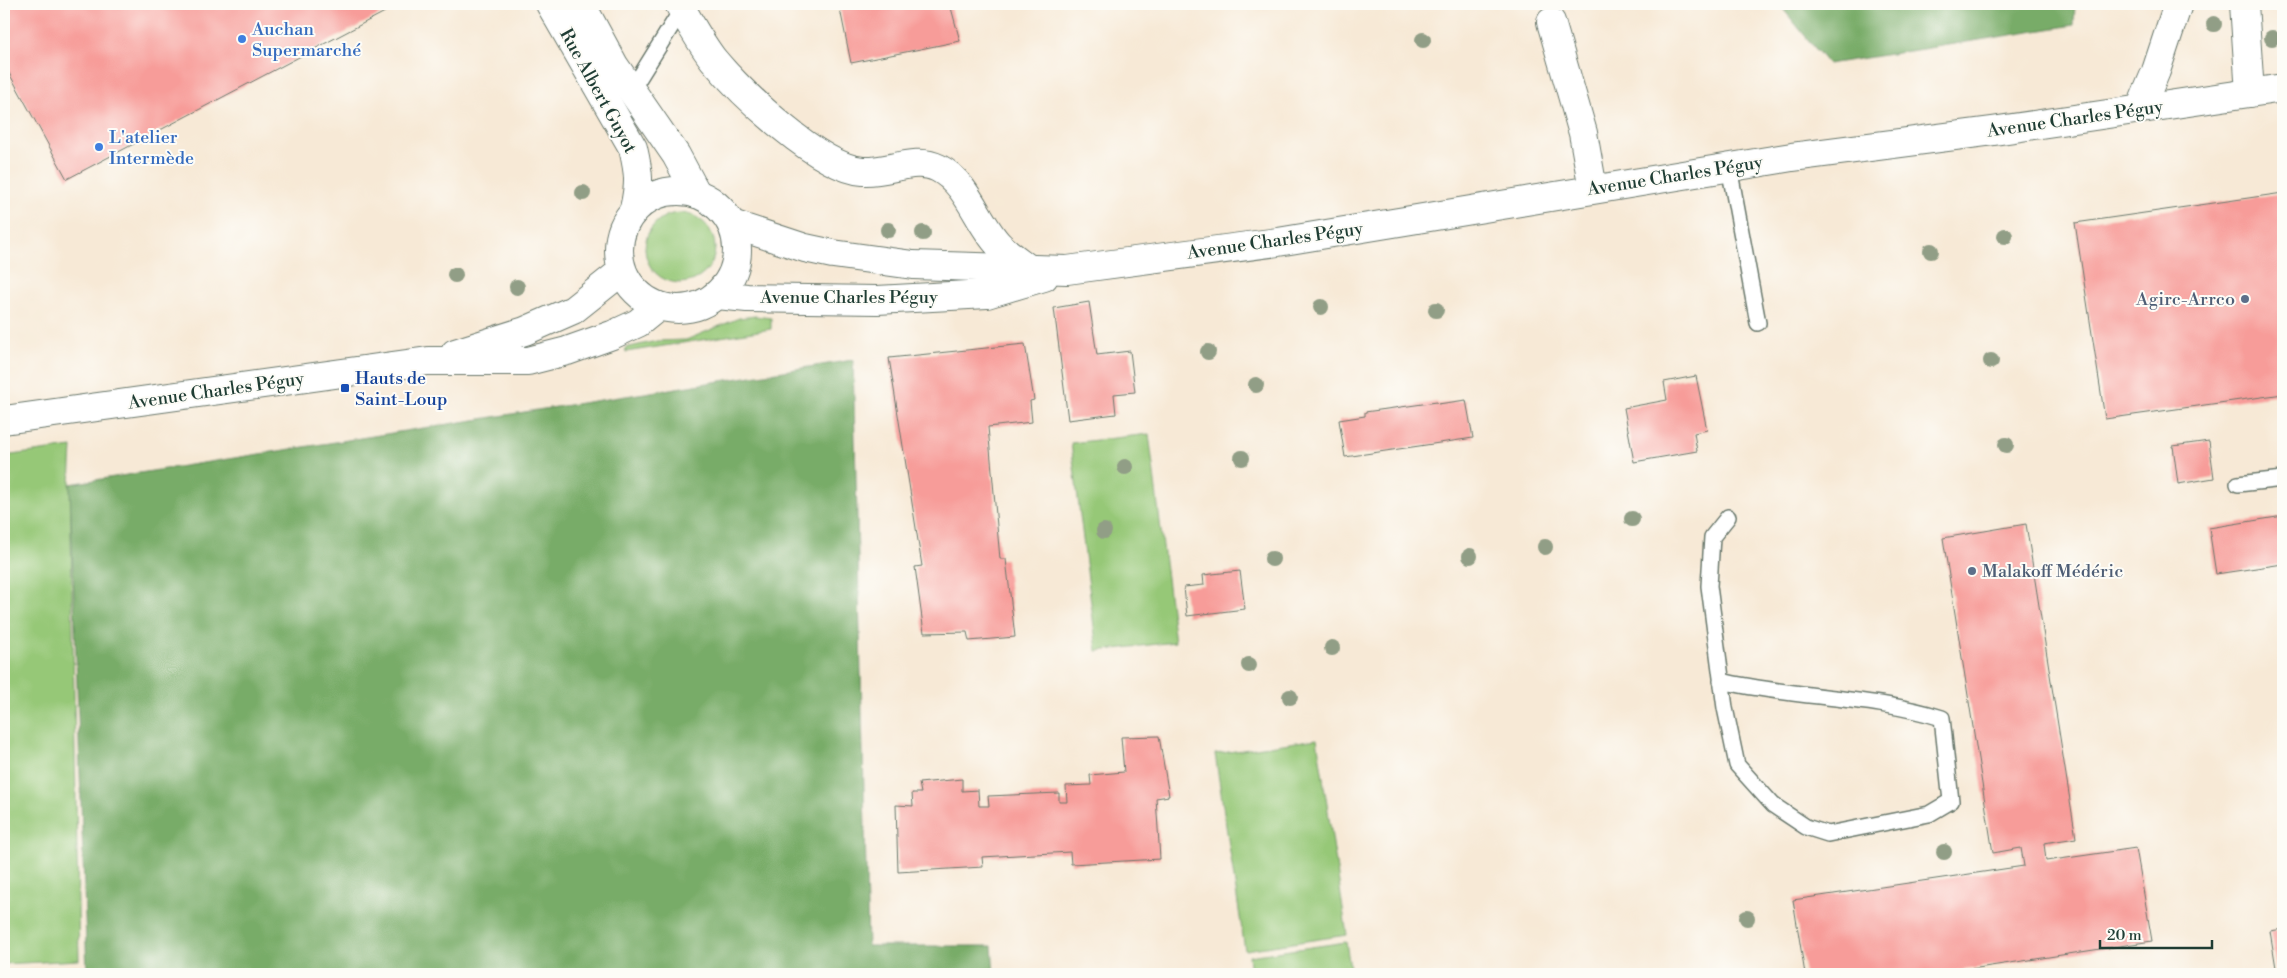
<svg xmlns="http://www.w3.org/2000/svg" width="2287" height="978" font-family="'Libre Bodoni',serif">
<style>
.green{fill:#96c877;stroke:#5a8256}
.forest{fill:#78ac68;stroke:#4c744e}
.building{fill:#f79c99}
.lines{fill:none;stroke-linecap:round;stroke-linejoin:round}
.lane-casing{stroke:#6b796d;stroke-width:18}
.street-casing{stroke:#6b796d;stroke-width:30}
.secondary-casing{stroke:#6b796d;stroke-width:30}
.lane{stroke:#fff;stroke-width:15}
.street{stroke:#fff;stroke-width:28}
.secondary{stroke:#fff;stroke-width:28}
.tree{fill:#919e86}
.shop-dot{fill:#3f7fe0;stroke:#fdfcf7;stroke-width:2}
.service-dot{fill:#5c6f8a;stroke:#fdfcf7;stroke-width:2}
.transit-dot{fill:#1a4fb4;stroke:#fdfcf7;stroke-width:2}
.labels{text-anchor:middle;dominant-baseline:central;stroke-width:4;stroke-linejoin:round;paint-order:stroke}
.shop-label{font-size:18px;fill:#366cbe;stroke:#fdfcf7;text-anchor:start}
.street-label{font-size:18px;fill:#1f3d34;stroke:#fdfcf7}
.service-label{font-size:18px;fill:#4e5e75;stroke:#fdfcf7;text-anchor:end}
.transit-label{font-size:18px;fill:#164399;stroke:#fdfcf7;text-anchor:start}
</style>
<rect width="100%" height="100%" fill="#fdfcf7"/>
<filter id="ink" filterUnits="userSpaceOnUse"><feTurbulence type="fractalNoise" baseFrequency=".02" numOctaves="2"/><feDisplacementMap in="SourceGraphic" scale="10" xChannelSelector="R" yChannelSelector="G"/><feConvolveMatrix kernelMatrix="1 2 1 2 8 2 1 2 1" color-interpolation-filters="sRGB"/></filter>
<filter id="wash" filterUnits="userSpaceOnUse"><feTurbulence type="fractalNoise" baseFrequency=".0096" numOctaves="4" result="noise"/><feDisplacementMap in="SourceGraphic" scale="20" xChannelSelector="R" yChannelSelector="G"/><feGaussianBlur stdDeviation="1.12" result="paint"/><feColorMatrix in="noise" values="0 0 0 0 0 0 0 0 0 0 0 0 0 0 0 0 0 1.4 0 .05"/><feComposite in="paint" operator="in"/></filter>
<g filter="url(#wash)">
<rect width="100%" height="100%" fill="#f7e9d6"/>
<g class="green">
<circle cx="680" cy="248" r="35"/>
<polygon points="755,316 771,318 771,329 626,352 625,348 657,341 686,340 739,318"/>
<polygon points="1149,434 1175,642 1097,651 1071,443"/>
<polygon points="72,447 70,484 79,960 4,964 4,456"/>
<polygon points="1317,739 1347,935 1245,950 1215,754"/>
<polygon points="1346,942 1351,974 1251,974 1249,956"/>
</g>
<g class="forest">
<polygon points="1779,4 2075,4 2074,25 1828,64"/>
<polygon points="853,360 868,946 992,946 994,974 87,974 70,484"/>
</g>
<g id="blocks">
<g class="building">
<polygon points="4,4 400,4 67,179 4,64"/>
<polygon points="839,4 950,4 960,41 851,63"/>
<polygon points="2283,193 2283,394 2105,419 2075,223"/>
<polygon points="1089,302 1097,355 1130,351 1135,392 1114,394 1116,414 1068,420 1054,308"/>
<polygon points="1025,344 1034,400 1030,401 1032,422 988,427 1000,559 1006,559 1015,637 969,641 967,632 924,633 915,567 922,566 889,358"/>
<polygon points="1696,376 1707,430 1694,433 1697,451 1634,462 1624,408 1667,400 1664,382"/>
<polygon points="1466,400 1473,438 1345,457 1339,420 1365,416 1365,412 1437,402 1438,404"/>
<polygon points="2209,441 2214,478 2178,484 2173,446"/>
<polygon points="2283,516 2283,564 2216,574 2209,528"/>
<polygon points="2026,524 2076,838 2044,843 2046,861 2136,848 2152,941 1939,974 1805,974 1793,900 2024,866 2021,848 1993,853 1943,538"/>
<polygon points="1240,571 1245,609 1187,616 1184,587 1204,585 1203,575"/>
<polygon points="1159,736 1169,796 1156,798 1160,859 1071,864 1070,852 982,857 983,867 898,872 896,805 913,806 912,793 921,793 919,783 962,779 962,791 978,790 979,806 989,806 988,796 1059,793 1059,802 1067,802 1066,786 1091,785 1090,775 1124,772 1121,737"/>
<polygon points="2283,929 2283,974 2277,974 2270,931"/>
</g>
</g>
</g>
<g filter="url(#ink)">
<use href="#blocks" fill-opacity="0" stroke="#6b796d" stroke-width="1"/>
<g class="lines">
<g class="lane-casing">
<g id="lane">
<polyline points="631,91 682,9"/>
<polyline points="1729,167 1758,323"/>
<polyline points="2238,484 2283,479"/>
<path d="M1721,681c73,17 150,15 221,37l9,83 -22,13 -101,20 -22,-7 -33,-22 -36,-40 -12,-57 -16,-122 3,-49 16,-20"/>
</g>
</g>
<g class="street-casing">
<g id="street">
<path d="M679,4c10,18 21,38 34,55 28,34 106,109 150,112 25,2 52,-15 75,-3 30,15 39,54 61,77 9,9 20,16 30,24"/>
<polyline points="2244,4 2250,93"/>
<polyline points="1551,22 1583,133 1593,189"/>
<polyline points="2140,109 2156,71 2178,4"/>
</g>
</g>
<g class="secondary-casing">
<g id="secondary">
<path d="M550,4l83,144c6,26 7,35 1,61"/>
<polyline points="581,4 614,65 676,155 697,194"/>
<circle cx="678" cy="250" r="59"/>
<polyline points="732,224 805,248 833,254 913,265 1067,270 1278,242 1792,157 1993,131 2283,88"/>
<polyline points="717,295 747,298 877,300 987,294 1044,277"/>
<polyline points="455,353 525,331 573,310 622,271"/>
<polyline points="4,420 428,361 528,361 567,351 612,335 638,323 659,306"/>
</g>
</g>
<use href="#lane" class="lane"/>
<use href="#street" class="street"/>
<use href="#secondary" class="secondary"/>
</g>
<g class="tree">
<circle cx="2214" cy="24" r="8"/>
<circle cx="2272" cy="38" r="8"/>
<circle cx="1423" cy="40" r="8"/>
<circle cx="583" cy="193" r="8"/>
<circle cx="888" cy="230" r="8"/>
<circle cx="923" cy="233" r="8"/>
<circle cx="2005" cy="236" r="8"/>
<circle cx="1931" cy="251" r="8"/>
<circle cx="455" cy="275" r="8"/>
<circle cx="517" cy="287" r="8"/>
<circle cx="1321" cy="307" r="8"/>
<circle cx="1436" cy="310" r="8"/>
<circle cx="1208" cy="352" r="8"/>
<circle cx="1991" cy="361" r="8"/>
<circle cx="1256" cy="385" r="8"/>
<circle cx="2006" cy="445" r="8"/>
<circle cx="1242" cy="458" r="8"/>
<circle cx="1125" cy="467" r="8"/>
<circle cx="1632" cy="519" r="8"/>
<circle cx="1104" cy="531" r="8"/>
<circle cx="1545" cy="547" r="8"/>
<circle cx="1470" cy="556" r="8"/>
<circle cx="1272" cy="559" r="8"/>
<circle cx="1332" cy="648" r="8"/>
<circle cx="1249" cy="665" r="8"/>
<circle cx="1290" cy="697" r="8"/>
<circle cx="1944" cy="852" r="8"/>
<circle cx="1747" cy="918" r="8"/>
</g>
</g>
<g class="shop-dot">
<circle cx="242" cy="39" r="5"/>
<circle cx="99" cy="147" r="5"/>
</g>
<g class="service-dot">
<circle cx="2245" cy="299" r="5"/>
<circle cx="1972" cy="571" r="5"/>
</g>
<rect class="transit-dot" x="340" y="383" width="10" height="10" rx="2.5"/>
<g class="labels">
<g class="shop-label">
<text x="252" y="29">Auchan<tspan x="252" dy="21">Supermarché</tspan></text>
<text x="109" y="137">L'atelier<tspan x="109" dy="21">Intermède</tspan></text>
</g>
<g class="street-label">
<text transform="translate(598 91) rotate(61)">Rue Albert Guyot</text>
<text transform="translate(2075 119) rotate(-8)">Avenue Charles Péguy</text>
<text transform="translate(1675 176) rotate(-9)">Avenue Charles Péguy</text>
<text transform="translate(1275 241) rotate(-8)">Avenue Charles Péguy</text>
<text x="849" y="297">Avenue Charles Péguy</text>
<text transform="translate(216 391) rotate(-8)">Avenue Charles Péguy</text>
</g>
<g class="service-label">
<text x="2235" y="299">Agirc-Arrco</text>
<text x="1982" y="571" text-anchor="start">Malakoff Médéric</text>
</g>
<g class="transit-label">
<text x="355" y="378">Hauts de<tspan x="355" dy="21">Saint-Loup</tspan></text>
</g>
</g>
<rect width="2287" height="978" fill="none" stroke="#fdfcf7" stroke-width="20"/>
<path d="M2100 940v8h112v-8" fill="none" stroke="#1f3d34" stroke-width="2.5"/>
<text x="2107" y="940" font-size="15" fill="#1f3d34" stroke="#fdfcf7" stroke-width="4" paint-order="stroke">20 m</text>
</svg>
